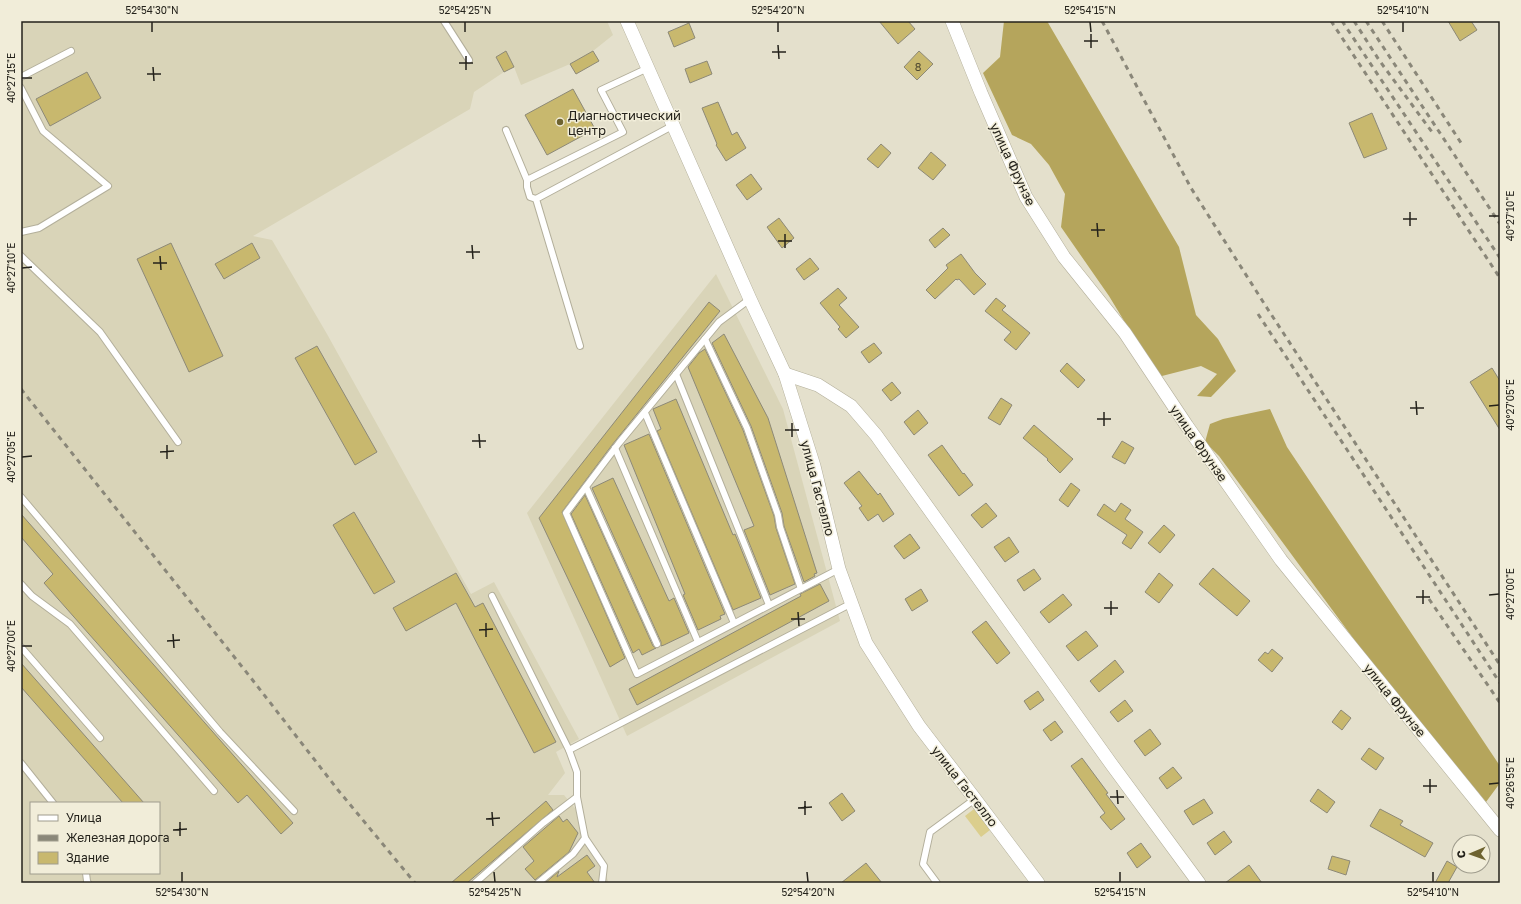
<svg xmlns="http://www.w3.org/2000/svg" width="1521" height="904" font-family="'Golos Text',sans-serif">
<style>
.built{fill:#d9d4b8;fill-rule:evenodd}
.green{fill:#dbce8d}
.forest{fill:#b5a55c}
.building{fill:#c8b86e;stroke:#8d8977}
.lines{fill:none;stroke-linecap:round;stroke-linejoin:round}
.lane-casing{stroke:#b3af9b;stroke-width:8}
.street-casing{stroke:#b3af9b;stroke-width:14}
.lane{stroke:#fff;stroke-width:6}
.street{stroke:#fff;stroke-width:13}
.rail{stroke:#8a8779;stroke-width:3;stroke-dasharray:5 5;stroke-linecap:butt}
.ticks{fill:none;stroke:#24221b;stroke-width:1.5}
.poi-dot{fill:#6e6330;stroke:#f1edd9;stroke-width:1.5}
.labels{text-anchor:middle;dominant-baseline:central;stroke-width:3;stroke-linejoin:round;paint-order:stroke}
.number-label{font-size:11px;fill:#4d4830}
.poi-label{font-size:13px;fill:#24221b;stroke:#f1edd9;text-anchor:start}
.street-label{font-size:13px;fill:#24221b;stroke:#f1edd9}
.neatline{fill:none;stroke:#24221b;stroke-width:1.5}
.ticks-label{font-size:10px;text-anchor:middle;fill:#24221b}
</style>
<rect width="100%" height="100%" fill="#e4e0cc"/>
<g class="built">
<path d="M21,21h586l6,14 -20,16 -23,13 -49,21 -7,-18 -10,5 -30,20 -4,17 -217,127 19,4 55,94 144,260 23,-12 85,157 -23,13 9,21 -17,22h16l15,18 30,70h-588zM31,803h128v70h-128z"/>
<polygon points="716,274 783,409 840,621 627,736 527,513"/>
</g>
<polygon class="green" points="974,809 990,830 981,837 965,816"/>
<g class="forest">
<polygon points="1004,21 1047,21 1179,247 1196,315 1218,339 1236,371 1211,397 1197,396 1217,374 1201,366 1158,377 1109,296 1061,227 1065,194 1049,165 1031,144 1012,135 983,73 1000,57"/>
<polygon points="1270,409 1287,447 1500,766 1500,783 1486,802 1364,653 1219,456 1205,442 1210,424 1223,419"/>
</g>
<g class="building">
<polygon points="879,21 908,21 915,29 898,44"/>
<polygon points="1448,21 1471,21 1477,30 1460,41"/>
<polygon points="689,23 695,38 674,47 668,32"/>
<polygon points="506,51 514,67 504,72 496,57"/>
<polygon points="593,51 599,61 576,74 570,64"/>
<polygon points="919,51 933,64 917,80 904,67"/>
<polygon points="707,61 712,74 690,83 685,69"/>
<polygon points="87,72 101,98 50,126 36,99"/>
<polygon points="573,89 595,129 547,155 525,115"/>
<polygon points="718,102 732,135 737,132 746,148 726,161 716,145 717,144 702,108"/>
<polygon points="1372,113 1387,149 1364,158 1349,123"/>
<polygon points="881,144 891,153 878,168 867,159"/>
<polygon points="931,152 946,165 933,180 918,168"/>
<polygon points="751,174 762,189 747,200 736,185"/>
<polygon points="779,218 794,238 782,248 767,227"/>
<polygon points="943,228 950,235 935,248 929,240"/>
<polygon points="171,243 223,356 189,372 137,259"/>
<polygon points="252,243 260,258 224,279 215,264"/>
<polygon points="961,254 975,273 986,284 974,295 959,279 957,280 956,279 935,299 926,290 948,268 946,265"/>
<polygon points="810,258 819,269 804,280 796,269"/>
<polygon points="838,288 847,298 839,305 859,327 846,338 838,329 840,327 820,303"/>
<polygon points="996,298 1006,306 1002,310 1030,333 1016,350 1004,340 1011,332 985,311"/>
<polygon points="709,302 720,311 612,445 562,512 625,658 610,667 539,518"/>
<polygon points="724,334 768,418 817,573 814,574 815,576 804,582 784,526 782,513 751,426 712,343"/>
<polygon points="874,343 882,353 869,363 861,352"/>
<polygon points="317,346 377,452 355,465 295,358"/>
<polygon points="705,349 743,430 774,516 776,528 795,584 770,595 744,530 754,526 688,367 699,353"/>
<polygon points="1067,363 1085,380 1078,388 1060,371"/>
<polygon points="1492,368 1500,381 1500,430 1470,382"/>
<polygon points="892,382 901,393 891,401 882,390"/>
<polygon points="1001,398 1012,405 1000,425 988,418"/>
<polygon points="676,399 733,535 735,534 761,598 733,610 657,431 661,429 653,409"/>
<polygon points="918,410 928,423 914,435 904,422"/>
<polygon points="1034,425 1073,459 1060,473 1047,460 1048,459 1023,438"/>
<polygon points="649,434 725,614 720,616 721,619 698,630 683,595 685,594 624,445"/>
<polygon points="1122,441 1134,448 1125,464 1112,457"/>
<polygon points="942,445 963,474 964,473 973,485 959,496 928,455"/>
<polygon points="859,471 878,495 880,493 894,514 883,522 878,514 868,521 859,508 862,506 844,483"/>
<polygon points="613,478 669,601 674,598 689,633 664,645 661,646 661,642 592,488"/>
<polygon points="1071,483 1080,490 1068,507 1059,500"/>
<polygon points="585,495 653,646 656,648 642,655 639,649 633,653 571,514"/>
<polygon points="986,503 997,516 982,528 971,515"/>
<polygon points="1121,503 1131,510 1125,519 1143,532 1131,549 1122,543 1127,535 1097,515 1104,504 1115,512"/>
<polygon points="354,512 395,582 374,594 333,525"/>
<polygon points="21,514 293,823 281,834 247,795 238,803 44,583 53,574 21,537"/>
<polygon points="1164,525 1175,535 1160,553 1148,543"/>
<polygon points="910,534 920,548 904,559 894,546"/>
<polygon points="1009,537 1019,552 1005,562 994,547"/>
<polygon points="1213,568 1250,601 1237,616 1199,584"/>
<polygon points="1034,569 1041,579 1024,591 1017,580"/>
<polygon points="456,573 475,607 483,603 556,742 534,753 456,603 406,631 393,608"/>
<polygon points="1159,573 1173,585 1159,603 1145,592"/>
<polygon points="820,584 829,601 637,705 629,689 801,596 800,594"/>
<polygon points="921,589 928,601 912,611 905,599"/>
<polygon points="1063,594 1072,605 1049,623 1040,612"/>
<polygon points="986,621 1010,653 997,664 972,632"/>
<polygon points="1086,631 1098,646 1078,661 1066,646"/>
<polygon points="1272,649 1283,658 1272,672 1258,660 1265,652 1268,654"/>
<polygon points="1115,660 1124,672 1099,692 1090,681"/>
<polygon points="21,663 144,803 123,803 21,687"/>
<polygon points="1038,691 1044,700 1030,710 1024,701"/>
<polygon points="1125,700 1133,711 1118,722 1110,712"/>
<polygon points="1341,710 1351,718 1342,730 1332,722"/>
<polygon points="1055,721 1063,732 1051,741 1043,730"/>
<polygon points="1150,729 1161,744 1145,756 1134,741"/>
<polygon points="1369,748 1384,758 1376,770 1361,759"/>
<polygon points="1082,758 1108,793 1106,794 1125,819 1111,830 1100,817 1105,813 1071,766"/>
<polygon points="1173,767 1182,778 1167,789 1159,778"/>
<polygon points="1318,789 1335,802 1327,813 1310,801"/>
<polygon points="842,793 855,811 842,821 829,803"/>
<polygon points="1204,799 1213,813 1193,825 1184,811"/>
<polygon points="546,801 553,810 467,883 451,883"/>
<polygon points="1380,809 1403,821 1400,825 1433,843 1425,857 1370,826"/>
<polygon points="559,816 563,822 567,819 578,833 569,852 535,880 525,869 534,861 523,847"/>
<polygon points="1224,831 1232,842 1215,855 1207,843"/>
<polygon points="1141,843 1151,857 1137,868 1127,853"/>
<polygon points="587,855 595,866 587,872 595,883 545,883 559,871 557,877"/>
<polygon points="1332,856 1350,861 1346,875 1328,869"/>
<polygon points="1447,861 1457,867 1448,883 1435,883"/>
<polygon points="866,863 882,883 841,883"/>
<polygon points="1249,865 1262,883 1225,883"/>
</g>
<g class="lines">
<g class="lane-casing">
<g id="lane">
<polyline points="444,21 469,60"/>
<polyline points="21,77 71,51"/>
<polyline points="21,88 43,131 108,186 39,228 21,232"/>
<polyline points="506,130 527,180 623,132 601,90 648,68"/>
<polyline points="527,180 527,187 530,197 536,199"/>
<polyline points="21,256 100,332 178,442"/>
<polyline points="750,299 719,322 619,443 566,513 637,674 839,569"/>
<polyline points="705,339 747,428 778,515 780,527 801,589"/>
<polyline points="580,346 536,199 674,125"/>
<polyline points="676,374 769,605"/>
<polyline points="645,413 734,623"/>
<polyline points="615,448 698,642"/>
<polyline points="586,487 657,644"/>
<polyline points="21,497 220,732 294,811"/>
<polyline points="21,584 32,596 70,624 214,791"/>
<polyline points="492,596 569,750 852,603"/>
<polyline points="21,647 100,738"/>
<polyline points="21,763 53,803"/>
<polyline points="585,838 604,866 602,883"/>
<polyline points="86,873 87,881 88,883"/>
<polyline points="475,883 543,823 577,797 577,772 569,750"/>
<polyline points="538,883 573,854 585,838 577,797"/>
<polyline points="937,883 923,864 930,832 975,799"/>
</g>
</g>
<g class="street-casing">
<g id="street">
<polyline points="627,21 750,299 785,374 814,466 839,569 866,643 919,726 975,799 1038,883"/>
<polyline points="952,21 981,93 1026,197 1064,257 1125,333 1187,426 1281,560 1500,830"/>
<polyline points="785,374 818,385 851,406 876,435 1112,765 1199,883"/>
</g>
</g>
<use href="#lane" class="lane"/>
<use href="#street" class="street"/>
<g class="rail">
<polyline points="1102,21 1191,188 1267,308 1500,665"/>
<polyline points="1331,21 1460,217"/>
<polyline points="1342,21 1500,258"/>
<polyline points="1354,21 1379,60 1432,132"/>
<polyline points="1366,21 1500,224"/>
<polyline points="1382,21 1463,146"/>
<polyline points="1457,213 1500,278"/>
<polyline points="1258,314 1500,683"/>
<polyline points="21,389 251,678 338,790 415,883"/>
<polyline points="1429,599 1500,703"/>
</g>
</g>
<path class="ticks" d="M152,22v10M465,22v10M778,22v10M1090,22l1,10M1403,22v10M1091,34v14M1084,41h14M778,45l1,14M772,52h14M466,56v14M459,63h14M153,67l1,14M147,74h14M22,78h10M1410,212v14M1489,216h10M1403,219h14M1097,223l1,14M1091,230h14M785,234v14M778,241h14M472,245l1,14M466,252h14M160,256l1,14M153,263h14M22,268l10,-1M1416,401l1,14M1489,406l10,-1M1410,408h14M1104,412v14M1097,419h14M792,423v14M785,430h14M479,434l1,14M472,441h14M167,445v14M160,452l14,-1M22,457l10,-1M1423,590v14M1489,595l10,-1M1416,597h14M1111,601v14M1104,608h14M798,612l1,14M791,619h14M486,623v14M479,630l14,-1M173,634l1,14M167,641l13,-1M22,646h10M1430,779v14M1489,784l10,-1M1423,786h14M1117,790l1,14M1110,797h14M805,801v14M798,808l14,-1M492,812l1,14M486,819l14,-1M180,822v14M173,830l14,-1M182,872v10M494,872l1,10M807,872l1,10M1120,872v10M1433,872v10"/>
<circle class="poi-dot" cx="560" cy="122" r="4"/>
<g class="labels">
<g class="number-label">
<text x="918" y="66">8</text>
</g>
<g class="poi-label">
<text x="568" y="115">Диагностический<tspan x="568" dy="15">центр</tspan></text>
</g>
<g class="street-label">
<text transform="translate(1013 164) rotate(65)">улица Фрунзе</text>
<text transform="translate(1199 443) rotate(55)">улица Фрунзе</text>
<text transform="translate(818 488) rotate(75)">улица Гастелло</text>
<text transform="translate(1395 700) rotate(51)">улица Фрунзе</text>
<text transform="translate(965 786) rotate(52)">улица Гастелло</text>
</g>
</g>
<rect width="1521" height="904" fill="none" stroke="#f1edd9" stroke-width="44"/>
<rect x="30" y="802" width="130" height="72" fill="#f1edd9" stroke="#9f9c8d"/>
<rect x="38" y="815" width="20" height="6" fill="#ffffff" stroke="#9f9c8d"/>
<text x="66" y="822" font-size="12" fill="#24221b">Улица</text>
<rect x="38" y="835" width="20" height="6" fill="#8a8779" stroke="#9f9c8d"/>
<text x="66" y="842" font-size="12" fill="#24221b">Железная дорога</text>
<rect x="38" y="852" width="20" height="12" fill="#c8b86e" stroke="#9f9c8d"/>
<text x="66" y="862" font-size="12" fill="#24221b">Здание</text>
<g transform="translate(1471 854) rotate(268)"><circle r="19" fill="#f1edd9" stroke="#9f9c8d"/>
<path d="M0-3L7 15L0 10L-7 15Z" fill="#6e6330"/>
<text y="-6" font-size="11" font-weight="bold" text-anchor="middle" fill="#24221b">С</text>
</g>
<rect x="22" y="22" width="1477" height="860" class="neatline"/>
<g class="ticks-label">
<text x="152" y="14">52°54'30"N</text>
<text x="465" y="14">52°54'25"N</text>
<text x="778" y="14">52°54'20"N</text>
<text x="1090" y="14">52°54'15"N</text>
<text x="1403" y="14">52°54'10"N</text>
<text transform="translate(11 78) rotate(-90)" y="4">40°27'15"E</text>
<text transform="translate(1510 216) rotate(-90)" y="4">40°27'10"E</text>
<text transform="translate(11 268) rotate(-90)" y="4">40°27'10"E</text>
<text transform="translate(1510 405) rotate(-90)" y="4">40°27'05"E</text>
<text transform="translate(11 457) rotate(-90)" y="4">40°27'05"E</text>
<text transform="translate(1510 594) rotate(-90)" y="4">40°27'00"E</text>
<text transform="translate(11 646) rotate(-90)" y="4">40°27'00"E</text>
<text transform="translate(1510 783) rotate(-90)" y="4">40°26'55"E</text>
<text x="182" y="896">52°54'30"N</text>
<text x="495" y="896">52°54'25"N</text>
<text x="808" y="896">52°54'20"N</text>
<text x="1120" y="896">52°54'15"N</text>
<text x="1433" y="896">52°54'10"N</text>
</g>
</svg>
